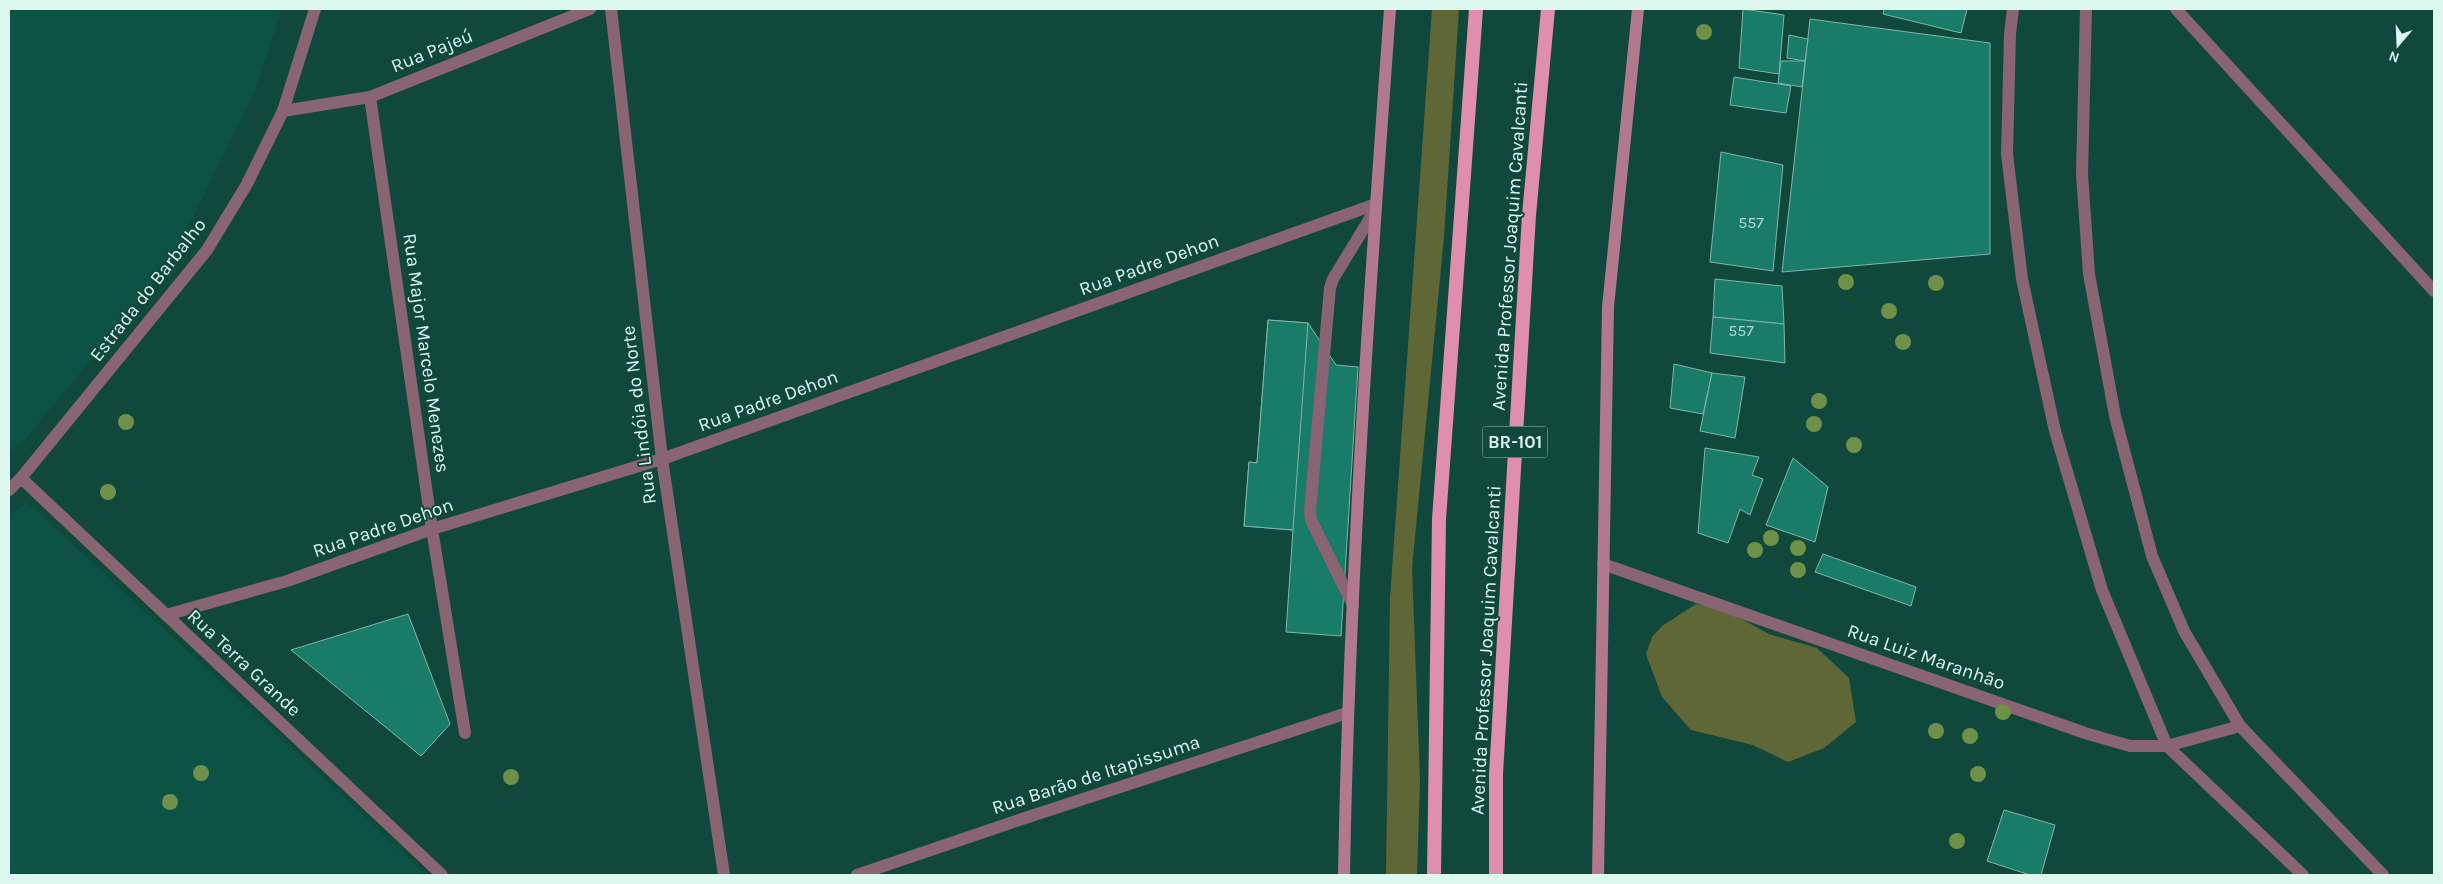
<svg xmlns="http://www.w3.org/2000/svg" width="2443" height="884" font-family="Karla,sans-serif">
<style>
.built{fill:#0c5345}
.green{fill:#606736}
.building{fill:#197c68;stroke:#81b6a7}
.lines{fill:none;stroke-linecap:round;stroke-linejoin:round}
.service{stroke:#896472;stroke-width:12}
.minor{stroke:#896472;stroke-width:12}
.tertiary{stroke:#896472;stroke-width:12}
.secondary{stroke:#b2788e;stroke-width:12}
.trunk{stroke:#e08ead;stroke-width:14}
.tree{fill:#6f9048}
.labels{text-anchor:middle;dominant-baseline:central;stroke-width:4;stroke-linejoin:round;paint-order:stroke}
.number-label{font-size:16px;fill:#acd9cd}
.shield{fill:#11483c;stroke:#a0c3b9;stroke-width:1}
.shield-label{font-size:18px;font-weight:bold;fill:#ddf8ef}
.street-label{font-size:19px;fill:#ddf8ef;stroke:#11483c}
</style>
<rect width="100%" height="100%" fill="#11483c"/>
<g class="built">
<polygon points="9,9 282,9 256,89 182,239 158,279 27,437 9,452"/>
<polygon points="27,502 251,710 426,875 9,875 9,515"/>
</g>
<g class="green">
<polygon points="1432,9 1459,9 1444,237 1412,568 1420,780 1417,875 1386,875 1390,598"/>
<polygon points="1696,604 1725,610 1769,634 1817,648 1849,678 1856,722 1824,748 1788,762 1753,745 1691,730 1662,697 1646,654 1652,637 1662,626"/>
</g>
<g class="building">
<polygon points="1743,9 1784,15 1779,74 1739,68"/>
<polygon points="1884,9 1967,9 1961,33 1883,14"/>
<polygon points="1810,19 1990,43 1990,254 1782,272"/>
<polygon points="1789,35 1808,39 1805,61 1787,58"/>
<polygon points="1781,61 1805,61 1802,87 1778,83"/>
<polygon points="1734,77 1791,86 1786,113 1730,105"/>
<polygon points="1721,152 1783,165 1773,271 1710,262"/>
<polygon points="1715,279 1782,286 1784,324 1713,317"/>
<polygon points="1713,317 1784,324 1785,363 1710,353"/>
<polygon points="1268,320 1308,323 1336,365 1358,367 1341,636 1286,632 1293,530 1244,526 1249,462 1257,463"/>
<polygon points="1268,320 1308,323 1293,530 1244,526 1249,462 1257,463"/>
<polygon points="1674,364 1712,373 1703,414 1670,408"/>
<polygon points="1712,373 1745,377 1735,438 1700,431"/>
<polygon points="1705,448 1759,457 1752,475 1763,479 1750,515 1740,509 1728,543 1698,533"/>
<polygon points="1793,458 1828,487 1815,542 1766,525"/>
<polygon points="1823,554 1916,587 1911,606 1815,572"/>
<polygon points="408,614 450,724 421,756 291,650"/>
<polygon points="2004,810 2055,825 2041,875 2030,875 1987,861"/>
</g>
<g class="lines">
<polyline class="service" points="1353,605 1311,520 1310,511 1330,288 1333,279 1375,210"/>
<g class="minor">
<polyline points="611,9 662,459 724,875"/>
<polyline points="2013,9 2010,34 2007,154 2022,279 2055,431 2102,590 2167,746 2303,875"/>
<polyline points="2086,9 2082,174 2089,274 2115,416 2152,556 2184,631 2240,726 2383,875"/>
<polyline points="2176,9 2434,291"/>
<polyline points="370,97 432,529 465,733"/>
<polyline points="283,111 370,97 590,9"/>
<polyline points="21,478 442,875"/>
<polyline points="1603,564 2085,733 2130,746 2167,746 2240,726"/>
<polyline points="166,615 287,581 432,529 662,459 1376,204"/>
<polyline points="857,875 1025,818 1347,713"/>
</g>
<polyline class="tertiary" points="9,490 21,478 207,250 247,184 283,111 315,9"/>
<g class="secondary">
<path d="M1344,875c5,-289 25,-578 46,-866"/>
<polyline points="1598,875 1608,307 1638,9"/>
</g>
<g class="trunk">
<polyline points="1434,875 1439,519 1476,9"/>
<polyline points="1496,875 1496,774 1529,215 1548,9"/>
</g>
</g>
<g class="tree">
<circle cx="1704" cy="32" r="8"/>
<circle cx="1846" cy="282" r="8"/>
<circle cx="1936" cy="283" r="8"/>
<circle cx="1889" cy="311" r="8"/>
<circle cx="1903" cy="342" r="8"/>
<circle cx="1819" cy="401" r="8"/>
<circle cx="126" cy="422" r="8"/>
<circle cx="1814" cy="424" r="8"/>
<circle cx="1854" cy="445" r="8"/>
<circle cx="108" cy="492" r="8"/>
<circle cx="1771" cy="538" r="8"/>
<circle cx="1798" cy="548" r="8"/>
<circle cx="1755" cy="550" r="8"/>
<circle cx="1798" cy="570" r="8"/>
<circle cx="2003" cy="712" r="8"/>
<circle cx="1936" cy="731" r="8"/>
<circle cx="1970" cy="736" r="8"/>
<circle cx="201" cy="773" r="8"/>
<circle cx="1978" cy="774" r="8"/>
<circle cx="511" cy="777" r="8"/>
<circle cx="170" cy="802" r="8"/>
<circle cx="1957" cy="841" r="8"/>
</g>
<g class="labels">
<g class="number-label">
<text x="1751" y="222">557</text>
<text x="1741" y="330">557</text>
</g>
<rect class="shield" x="1482.5" y="426.5" width="65" height="31" rx="4"/>
<g class="shield-label">
<text x="1515" y="442">BR-101</text>
</g>
<g class="street-label">
<text transform="translate(432 51) rotate(-22)">Rua Pajeú</text>
<text transform="translate(1510 246) rotate(-86)">Avenida Professor Joaquim Cavalcanti</text>
<text transform="translate(1149 265) rotate(-20)">Rua Padre Dehon</text>
<text transform="translate(148 290) rotate(-52)">Estrada do Barbalho</text>
<text transform="translate(426 353) rotate(82)">Rua Major Marcelo Menezes</text>
<text transform="translate(768 401) rotate(-20)">Rua Padre Dehon</text>
<text transform="translate(639 415) rotate(-97)">Rua Lindóia do Norte</text>
<text transform="translate(383 528) rotate(-19)">Rua Padre Dehon</text>
<text transform="translate(1486 650) rotate(-87)">Avenida Professor Joaquim Cavalcanti</text>
<text transform="translate(1926 657) rotate(19)">Rua Luiz Maranhão</text>
<text transform="translate(244 663) rotate(43)">Rua Terra Grande</text>
<text transform="translate(1096 775) rotate(-18)">Rua Barão de Itapissuma</text>
</g>
</g>
<rect width="2443" height="884" fill="none" stroke="#ddf8ef" stroke-width="20"/>
<g transform="translate(2398 45) rotate(199)" stroke="#11483c" stroke-width="4" paint-order="stroke">
<path d="M0-4L9 19L0 12L-9 19Z" fill="#ddf8ef"/>
<text y="-8" font-size="14" font-weight="bold" text-anchor="middle" fill="#ddf8ef">N</text>
</g>
</svg>
